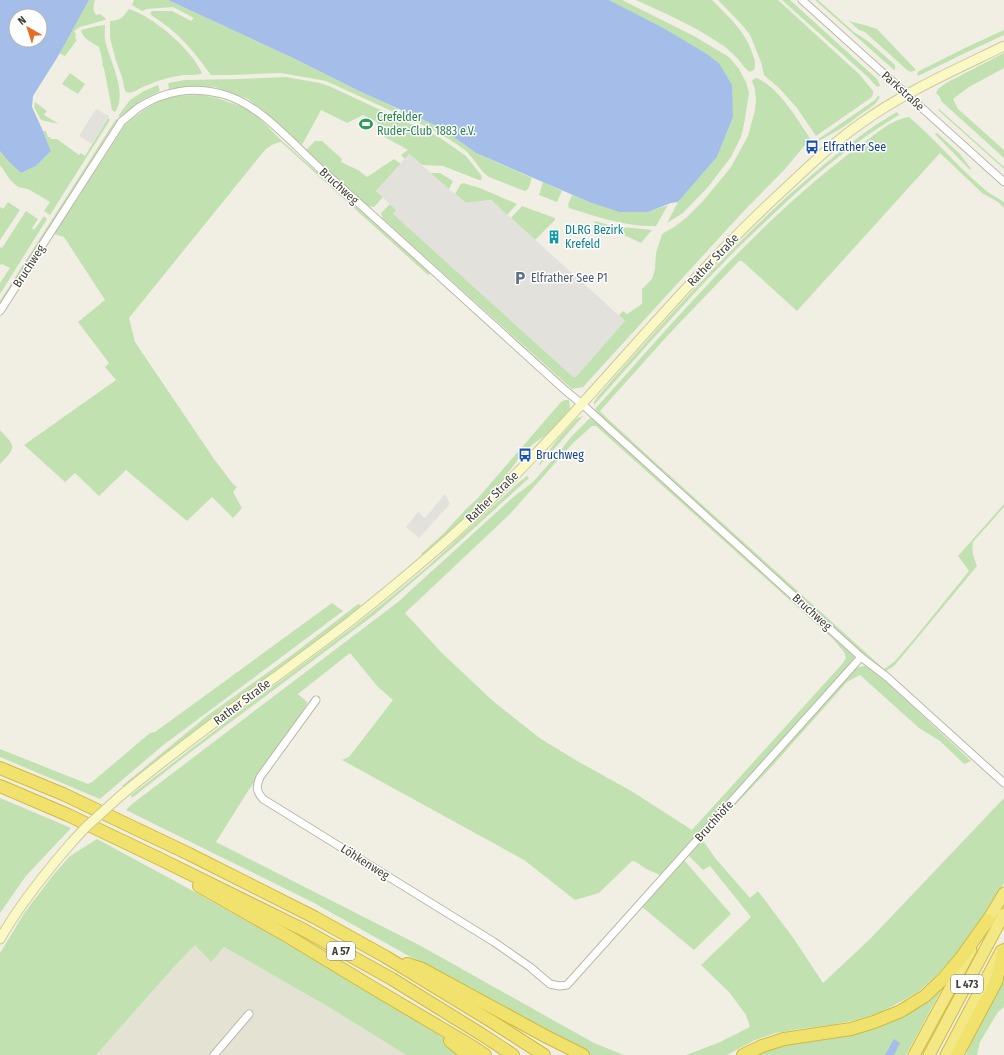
<svg xmlns="http://www.w3.org/2000/svg" width="1004" height="1055" font-family="'Fira Sans Condensed',sans-serif">
<style>
.residential{fill:#e4e2d3}
.green{fill:#c1e2b0;fill-rule:evenodd}
.parking{fill:#e2e1dc}
.water{fill:#a5bee9;fill-rule:evenodd}
.lines{fill:none;stroke-linecap:round;stroke-linejoin:round}
.minor-casing{stroke:#bbb9a8;stroke-width:9}
.secondary-casing{stroke:#cdca97;stroke-width:11}
.trunk-casing{stroke:#cfb940;stroke-width:13}
.motorway-casing{stroke:#cfb940;stroke-width:14}
.minor{stroke:#fff;stroke-width:7}
.secondary{stroke:#faf8c5;stroke-width:9}
.trunk{stroke:#f3e884;stroke-width:11}
.motorway{stroke:#f1e26e;stroke-width:12}
.secondary-bridge-casing{stroke:#cdca97;stroke-width:11;stroke-linecap:butt}
.secondary-bridge{stroke:#faf8c5;stroke-width:9}
.labels{text-anchor:middle;dominant-baseline:central;stroke-width:3;stroke-linejoin:round;paint-order:stroke}
.shield{fill:#fff;stroke:#7b7972;stroke-width:1}
.shield-label{font-size:11px;font-weight:bold;fill:#424035}
.street-label{font-size:12px;fill:#424035;stroke:#fff}
.leisure-label{font-size:12px;fill:#27864d;stroke:#fff;text-anchor:start}
.transit-label{font-size:12px;fill:#164399;stroke:#fff;text-anchor:start}
.culture-label{font-size:12px;fill:#0d838f;stroke:#fff;text-anchor:start}
.service-label{font-size:12px;fill:#4e5e75;stroke:#fff;text-anchor:start}
</style>
<rect width="100%" height="100%" fill="#f1efe4"/>
<polygon class="residential" points="195,945 211,961 224,947 332,1009 406,1055 96,1055 173,968"/>
<g class="green">
<path d="M89,0h6c-2,6 -2,10 1,15l4,-1 6,5 -1,1 -25,7 -6,4 2,3 -1,4 2,2 -12,16 -6,-3z"/>
<path d="M134,0h34l125,58 68,34 37,17 -2,4 -70,-32 -45,-8 -49,2h-21c-18,-25 -33,-43 -60,-60l-1,-2 2,-2h20l19,10 3,-3 -21,-11 -26,2 -5,2 -10,-6z"/>
<polygon points="609,0 622,0 694,36 729,57 739,69 746,82 749,93 744,124 741,137 731,157 708,187 683,213 667,223 678,202 717,157 733,117 719,63 707,54"/>
<path d="M636,0h76c17,17 34,32 41,55 2,5 3,10 1,15l-4,2c-5,-3 -8,-8 -12,-13 -6,-6 -12,-12 -19,-16 -26,-18 -55,-30 -83,-43z"/>
<polygon points="718,0 778,0 859,74 873,91 873,94 872,97 816,136 797,108 780,89 764,75 761,62 750,35 743,26"/>
<polygon points="782,0 790,0 877,79 880,85 879,87 876,86 869,78"/>
<polygon points="815,0 818,0 854,32 869,42 895,65 895,69 894,70"/>
<path d="M129,9c25,8 62,40 73,64l-1,1c-5,1 -10,1 -16,1 -13,1 -28,6 -40,11 -6,2 -14,10 -20,5l-3,-14 -6,-16 -6,-23v-17c10,-1 13,-3 19,-12z"/>
<polygon points="849,21 868,26 877,29 916,70 911,72 907,70 865,32 859,30"/>
<path d="M105,25c0,6 -1,13 1,19 5,19 22,50 9,68l-3,-2 -8,-42 -2,-4 1,-1 -4,-16c-7,-5 -17,-8 -18,-17l16,-4z"/>
<polygon points="1004,30 1004,35 963,54 918,76 917,74 919,71 967,47"/>
<polygon points="1004,53 1004,68 969,87 953,99 958,109 1004,150 1004,158 941,101 940,97 936,93 938,89 946,83"/>
<polygon points="70,73 85,84 78,94 62,84"/>
<polygon points="286,77 320,83 329,86 439,137 466,156 481,175 482,178 481,180 479,180 443,166 422,165 409,154 405,159 401,155 408,150 379,134 377,122 363,115 347,123 321,110 302,145 248,99 215,87 194,86 169,89 168,83 185,80 239,79"/>
<path d="M757,78c22,10 38,38 51,57l2,4 -25,30 -45,46 -157,172 -11,2 -189,-170 -2,-6 9,-9 7,6 -4,4 232,107 -6,-6 4,-4 4,3 15,-10v-15l10,-10 3,-10 1,-16 6,-19 12,-7 12,-9 18,-18 27,-33 17,-31 7,-26 1,-9 -1,-12 -3,-8 2,-2z"/>
<polygon points="158,85 160,91 140,101 123,118 118,116 130,100 144,91"/>
<path d="M202,95l15,3 26,9 13,8 24,24 150,134 -2,2 -147,-133c-7,1 -11,4 -16,8l-136,168 6,24 79,117 19,25 4,3 -4,5 9,16 -9,10 -21,-21 -25,24 -61,-51 -27,26 -24,-23 -10,9 -41,-37 92,-65 -11,-13 4,-4 -31,-41 27,-22 -41,-63 -10,-3 71,-109c15,-13 32,-26 52,-29 8,-1 17,-1 25,-1z"/>
<polygon points="878,96 880,97 878,100 875,104 842,128 819,141 817,140 875,100"/>
<polygon points="35,102 47,111 44,115 59,124 41,120 34,107"/>
<polygon points="939,109 1004,167 1004,169 938,110"/>
<path d="M401,110l38,17 37,26 56,25 -4,11 -3,2 -36,-14c-9,-6 -14,-17 -22,-25 -20,-17 -45,-27 -68,-38z"/>
<path d="M897,112l2,3c-49,29 -92,67 -133,106 -12,12 -25,23 -37,36 -47,48 -90,98 -135,148v-3l4,-6c83,-94 167,-190 269,-265 9,-7 20,-13 30,-19z"/>
<path d="M909,117c26,22 48,49 74,71 6,6 14,9 21,14v6l-6,-6 -16,-9 -42,-40 -143,158 -55,-50h-3l-69,72 -70,78 8,8 37,34 239,216 10,-7 20,-23 55,-68 -11,-15 46,-52v3l-31,35c-2,9 1,16 4,24l-77,93 -6,7 -8,5 -5,-1 -3,-2 -280,-255 -3,-4c84,-93 166,-191 267,-265 14,-10 30,-25 47,-27z"/>
<polygon points="108,118 110,120 50,215 44,211 50,202 28,189 18,187 11,181 0,165 0,151 9,162 21,173 36,166 51,151 43,131 46,131 48,137 50,137 51,139 57,139 79,155 81,153 85,156"/>
<polygon points="116,119 119,121 0,308 0,301"/>
<polygon points="937,133 960,154 971,169 970,170 935,134"/>
<polygon points="315,141 322,141 342,159 341,162 358,170 367,177 394,159 401,164 376,191 383,197 374,207 367,206 306,150"/>
<polygon points="430,173 440,173 453,181 449,189"/>
<polygon points="543,182 562,191 557,202 539,195"/>
<polygon points="463,183 480,188 517,204 507,215 491,200 466,203 455,194 460,185"/>
<path d="M572,195l17,7 59,10 20,-7 -12,21c-30,1 -58,-9 -87,-18l-1,-3z"/>
<polygon points="8,202 20,210 0,240 0,208 1,207 3,209"/>
<polygon points="522,206 555,218 555,220 535,240 511,218"/>
<polygon points="26,211 38,219 32,228 34,230 44,216 47,219 0,294 0,283 10,268 2,264 0,265 0,247 2,248"/>
<polygon points="595,221 612,226 652,230 641,243 611,229 594,223"/>
<polygon points="565,400 569,400 570,408 567,414 549,433 533,444 517,461 499,485 423,556 421,554 443,534 466,509 478,498 561,402"/>
<polygon points="583,416 540,465 539,464 557,440 576,419"/>
<path d="M590,418l4,1 255,230 5,5v8l-171,188 -12,15 -11,10 -14,-6 -10,-7 -4,-1 -33,32 -24,7 -51,-40 -182,-100 7,-3 44,-57 -15,-13 -28,-34 -52,41 9,8v2l-14,23 -45,64 -32,51 205,104 173,97 30,12h-33l-123,-66 -154,-86 -188,-93 6,-6 266,-202 113,-103 22,-17 23,-26 15,-19zM592,426h4l237,213 11,13 2,6 -3,5 -151,167 -59,-38 -54,-30 -38,-23 -47,-37 -52,-49 -37,-40 105,-99 63,-71z"/>
<path d="M0,430c16,17 17,17 0,34z"/>
<polygon points="527,476 529,478 459,542 374,615 188,754 132,798 131,795 240,711 353,627 387,600 427,567 518,483"/>
<polygon points="332,603 343,611 162,746 100,799 0,757 0,749 88,784 92,782 150,733 155,732"/>
<polygon points="358,604 361,605 360,608 262,681 123,787 122,786 208,715 292,655"/>
<polygon points="865,666 870,668 877,673 971,761 964,764 940,741 919,728 860,675 847,682 774,764 717,824 707,831 852,671 859,667"/>
<polygon points="0,798 71,828 26,876 0,913"/>
<polygon points="1004,798 1004,883 981,920 958,952 937,975 919,991 904,1000 879,1013 856,1020 831,1025 799,1029 776,1033 755,1040 727,1055 686,1055 720,1042 750,1027 746,1015 729,992 701,965 751,917 710,866 703,870 688,855 701,838 716,859 750,898 758,891 794,939 823,983 870,939"/>
<path d="M97,839c65,35 130,70 194,107 61,35 120,71 179,109h-64l-74,-46 -108,-62 -13,15 -16,-17 -22,23 -77,87h-96v-102l25,-41 29,-38 16,-18z"/>
<polygon points="683,859 731,914 694,950 641,906"/>
<polygon points="1004,977 1004,1007 998,1012 980,1042 977,1055 966,1055 971,1038"/>
<polygon points="944,985 906,1055 754,1055 776,1044 840,1034"/>
</g>
<g class="parking">
<polygon points="96,109 109,116 92,144 79,136"/>
<polygon points="409,154 465,203 491,200 625,321 576,377 573,377 393,214 396,210 376,191"/>
<polygon points="445,494 450,504 419,538 406,527 418,512 425,518"/>
</g>
<g class="water">
<path d="M0,0h89l-32,58 -24,38 -1,11 11,24 8,20 -15,15 -15,7 -12,-11 -9,-11zM16,16h24v24h-24z"/>
<polygon points="168,0 609,0 665,29 707,54 719,63 732,85 733,117 717,157 678,202 671,203 648,212 620,212 589,202 476,153 439,127 361,92 293,58"/>
<polygon points="894,1039 900,1043 894,1055 885,1055"/>
</g>
<g class="lines">
<g class="minor-casing">
<g id="minor">
<polyline points="802,0 1004,182"/>
<path d="M0,311l122,-190c6,-4 11,-9 16,-13 25,-17 55,-22 84,-14 39,10 72,52 102,78 81,72 161,146 242,219l16,13 279,253 26,20 117,106"/>
<path d="M316,700l-56,77c-4,10 -4,14 3,22l231,143 36,25 20,17 9,2 8,-1 294,-328"/>
<polyline points="214,1055 249,1014"/>
</g>
</g>
<g class="secondary-casing">
<g id="secondary">
<path d="M119,797c74,-62 153,-116 229,-174 49,-39 98,-79 142,-123 100,-97 184,-208 286,-303 27,-25 54,-52 84,-73 44,-32 95,-54 144,-78"/>
<path d="M0,939c20,-35 45,-66 72,-97"/>
</g>
</g>
<g class="trunk-casing">
<g id="trunk">
<polyline points="983,928 1004,893"/>
<polyline points="914,1055 971,950"/>
<polyline points="929,1055 1004,914"/>
<polyline points="946,1055 1001,951"/>
</g>
</g>
<g class="motorway-casing">
<g id="motorway">
<polyline points="0,768 63,794 189,854 314,917 386,957 491,1021 544,1055"/>
<polyline points="0,786 68,815 162,860 304,930 392,979 481,1034 513,1055"/>
<polyline points="199,886 289,937 375,989 473,1047 485,1055"/>
<polyline points="407,964 422,969 547,1037 583,1055"/>
<polyline points="450,1041 468,1055"/>
<polyline points="743,1055 762,1046 784,1039 851,1029 874,1022 901,1011 925,996 944,978 961,958 988,920"/>
<polyline points="957,1055 996,982 1004,950"/>
</g>
</g>
<use href="#minor" class="minor"/>
<use href="#secondary" class="secondary"/>
<use href="#trunk" class="trunk"/>
<use href="#motorway" class="motorway"/>
<g class="secondary-bridge-casing">
<polyline id="secondary-bridge" points="72,842 85,828 119,797"/>
</g>
<use href="#secondary-bridge" class="secondary-bridge"/>
</g>
<defs>
<g id="stadium-bare" transform="scale(1.08)"><path d="M0-5a6.5 5 0 1 0 0 10a6.5 5 0 1 0 0-10ZM-3.5-1.8h7v3.6h-7Z" fill="#2e9e5b" stroke="#fff" stroke-width="2.5" paint-order="stroke"/></g>
<g id="bus-bare" transform="scale(1.08)"><path d="M-5-6H5V4H4V6H2V4H-2V6H-4V4H-5ZM-3.5-4V0h7V-4ZM-3.5 1.2v1.5H-2V1.2ZM2 1.2v1.5H3.5V1.2Z" fill="#1a4fb4" stroke="#fff" stroke-width="2.5" paint-order="stroke"/></g>
<g id="building-bare" transform="scale(1.08)"><path d="M-4-6H4V6H1V3H-1V6H-4ZM-2.5-4.3h1.7v1.8h-1.7ZM.8-4.3h1.7v1.8H.8ZM-2.5-1h1.7V.8h-1.7ZM.8-1h1.7V.8H.8Z" fill="#0f9aa8" stroke="#fff" stroke-width="2.5" paint-order="stroke"/></g>
<g id="parking-bare" transform="scale(1.08)"><path d="M-3.5-5.5H1a3.5 3.5 0 0 1 0 7H-1V5.5H-3.5ZM-1-3.4V-.6H.8a1.4 1.4 0 0 0 0-2.8Z" fill="#5c6f8a" stroke="#fff" stroke-width="2.5" paint-order="stroke"/></g>
</defs>
<g fill-rule="evenodd">
<use href="#stadium-bare" x="366" y="124"/>
<use href="#bus-bare" x="812" y="147"/>
<use href="#building-bare" x="554" y="237"/>
<use href="#parking-bare" x="520" y="278"/>
<use href="#bus-bare" x="525" y="455"/>
</g>
<g class="labels">
<g class="shield">
<rect x="327" y="942" width="28" height="18" rx="3"/>
<rect x="951" y="975" width="32" height="18" rx="3"/>
</g>
<g class="shield-label">
<text x="341" y="951">A 57</text>
<text x="967" y="984">L 473</text>
</g>
<g class="street-label">
<text transform="translate(903 91) rotate(42)">Parkstraße</text>
<text transform="translate(339 186) rotate(42)">Bruchweg</text>
<text transform="translate(713 260) rotate(-46)">Rather Straße</text>
<text transform="translate(29 266) rotate(-57)">Bruchweg</text>
<text transform="translate(492 497) rotate(-44)">Rather Straße</text>
<text transform="translate(812 612) rotate(42)">Bruchweg</text>
<text transform="translate(242 702) rotate(-37)">Rather Straße</text>
<text transform="translate(714 821) rotate(-48)">Bruchhöfe</text>
<text transform="translate(365 862) rotate(32)">Löhkenweg</text>
</g>
<g class="leisure-label">
<text x="377" y="117">Crefelder<tspan x="377" dy="14">Ruder-Club 1883 e.V.</tspan></text>
</g>
<g class="transit-label">
<text x="823" y="147">Elfrather See</text>
<text x="536" y="455">Bruchweg</text>
</g>
<g class="culture-label">
<text x="565" y="230">DLRG Bezirk<tspan x="565" dy="14">Krefeld</tspan></text>
</g>
<g class="service-label">
<text x="531" y="278">Elfrather See P1</text>
</g>
</g>
<g transform="translate(28 28) rotate(321)"><circle r="19" fill="#ffffff" stroke="#b3b3ae"/>
<path d="M0-3L7 15L0 10L-7 15Z" fill="#e86c24"/>
<text y="-6" font-size="11" font-weight="bold" text-anchor="middle" fill="#424035">N</text>
</g>
</svg>
